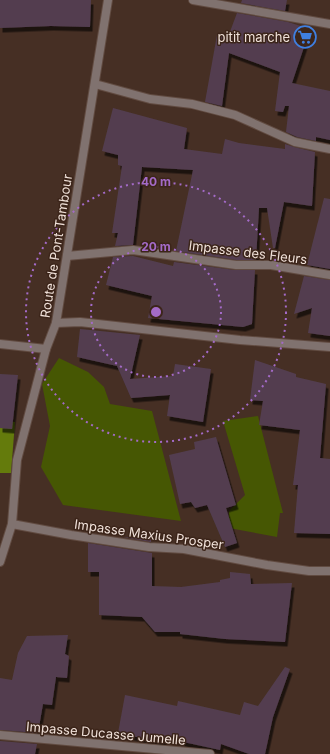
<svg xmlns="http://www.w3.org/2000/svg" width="330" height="754" font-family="Inter,sans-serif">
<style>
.green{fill:#465703}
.forest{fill:#647b0c}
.building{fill:#523e4f;filter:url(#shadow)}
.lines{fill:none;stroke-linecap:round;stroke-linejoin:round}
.lane-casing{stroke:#614b41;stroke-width:10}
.street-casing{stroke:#614b41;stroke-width:10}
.lane{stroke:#80726f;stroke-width:8}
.street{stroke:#80726f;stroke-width:8}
.ring{fill:none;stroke:#a46bc8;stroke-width:2;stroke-dasharray:2 4}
.labels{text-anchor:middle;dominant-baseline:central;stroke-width:3;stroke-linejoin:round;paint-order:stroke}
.poi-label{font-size:13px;fill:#f0e1d9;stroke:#3c251a;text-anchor:end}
.street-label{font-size:13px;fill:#f0e1d9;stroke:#3c251a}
.centre{fill:#a46bc8;stroke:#3c251a;stroke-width:2}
.ring-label{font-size:12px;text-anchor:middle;font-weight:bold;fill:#a46bc8;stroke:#3c251a;stroke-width:3;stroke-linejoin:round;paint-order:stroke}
</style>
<defs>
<filter id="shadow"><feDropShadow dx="2.5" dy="4.5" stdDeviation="0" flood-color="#0009"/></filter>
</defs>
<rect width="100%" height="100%" fill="#462f24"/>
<g class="green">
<polygon points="59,358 88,372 104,387 110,404 152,411 181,521 63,505 41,467 50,426 42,384"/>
<polygon points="258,416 283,513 280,513 277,537 229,528 229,511 245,495 223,421"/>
</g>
<polygon class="forest" points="0,421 15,422 11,473 0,473"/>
<g class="building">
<polygon points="0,0 91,0 90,27 51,26 0,28"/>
<polygon points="242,0 287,0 285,11 241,3"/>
<polygon points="237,13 288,22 310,29 292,83 330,91 330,140 316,137 316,141 297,137 286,132 289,106 285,106 283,112 275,111 280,72 229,53 222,106 205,102 217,35 228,37"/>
<polygon points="113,108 187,128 184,149 222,154 225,139 239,143 285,149 285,144 294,147 315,152 312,206 284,202 275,248 273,248 267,208 259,208 256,260 236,260 176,251 193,170 142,167 133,245 115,246 118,233 112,233 122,166 118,165 118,155 102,151"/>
<polygon points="324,198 330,199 330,269 307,265"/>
<polygon points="133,256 173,266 174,262 235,270 255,270 252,324 243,327 148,318 152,296 106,285 113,257"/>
<polygon points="304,276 330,280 330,336 308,333 312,308 294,314"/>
<polygon points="80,329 140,335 130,379 173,376 175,364 211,369 203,422 167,416 170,395 131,398 117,366 77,357"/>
<polygon points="255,360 296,374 296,377 326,384 320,458 330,459 330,534 294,533 298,485 293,485 300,430 259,425 263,401 250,400"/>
<polygon points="0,374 18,375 12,429 0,428"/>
<polygon points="216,437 236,505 226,508 237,543 225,547 207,505 195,508 191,502 180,504 169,455 195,449 194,442"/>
<polygon points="123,537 151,538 151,542 150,542"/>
<polygon points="88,543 152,553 152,586 181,587 220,582 220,580 230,578 230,572 250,574 251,584 292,583 285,642 225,639 180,634 180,632 155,632 142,617 99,615 99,572 88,572"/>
<polygon points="68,635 65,654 69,656 67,678 56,677 52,705 43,704 38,733 0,730 0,678 12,680 18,653 27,636"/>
<polygon points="285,667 290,669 273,717 265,754 249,754 221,744 220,750 165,738 164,743 118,733 125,695 177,706 178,701 240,715 244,702 258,706"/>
<polygon points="0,741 37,744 35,754 0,754"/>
</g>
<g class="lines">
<g class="lane-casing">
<polyline id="lane" points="12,524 71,535 149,547 184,549 267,565 309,571 330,571"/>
</g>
<g class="street-casing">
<g id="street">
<polyline points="193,0 330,24"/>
<polyline points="95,84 150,99 192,104 235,115 295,142 330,149"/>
<polyline points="67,256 133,250 236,265 271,265 330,275"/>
<polyline points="56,323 80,322 240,340 330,347"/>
<polyline points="0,344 46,349"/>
<polyline points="0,562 12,524 17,460 46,349 56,323 108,0"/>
<polyline points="0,735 210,754"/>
</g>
</g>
<use href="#lane" class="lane"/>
<use href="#street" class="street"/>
</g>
<g class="ring">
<circle cx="156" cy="312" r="65"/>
<circle cx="156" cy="312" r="130"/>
</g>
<defs>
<g id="supermarket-ring" transform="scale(1.15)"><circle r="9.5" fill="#3c251a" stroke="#3f7fe0" stroke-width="1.5"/><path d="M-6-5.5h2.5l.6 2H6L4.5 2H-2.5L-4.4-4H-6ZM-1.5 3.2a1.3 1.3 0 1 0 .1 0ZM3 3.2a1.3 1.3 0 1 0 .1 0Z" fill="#3f7fe0"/></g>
</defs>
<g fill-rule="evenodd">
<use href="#supermarket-ring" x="305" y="37"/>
</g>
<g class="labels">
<g class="poi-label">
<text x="290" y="37">pitit marche</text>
</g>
<g class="street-label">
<text transform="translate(56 246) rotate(-81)">Route de Pont-Tambour</text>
<text transform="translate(248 252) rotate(7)">Impasse des Fleurs</text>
<text transform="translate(149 534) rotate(8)">Impasse Maxius Prosper</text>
<text transform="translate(106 733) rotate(5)">Impasse Ducasse Jumelle</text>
</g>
</g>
<circle cx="156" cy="312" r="6" class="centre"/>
<g class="ring-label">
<text x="156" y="186">40 m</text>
<text x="156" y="251">20 m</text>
</g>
</svg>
